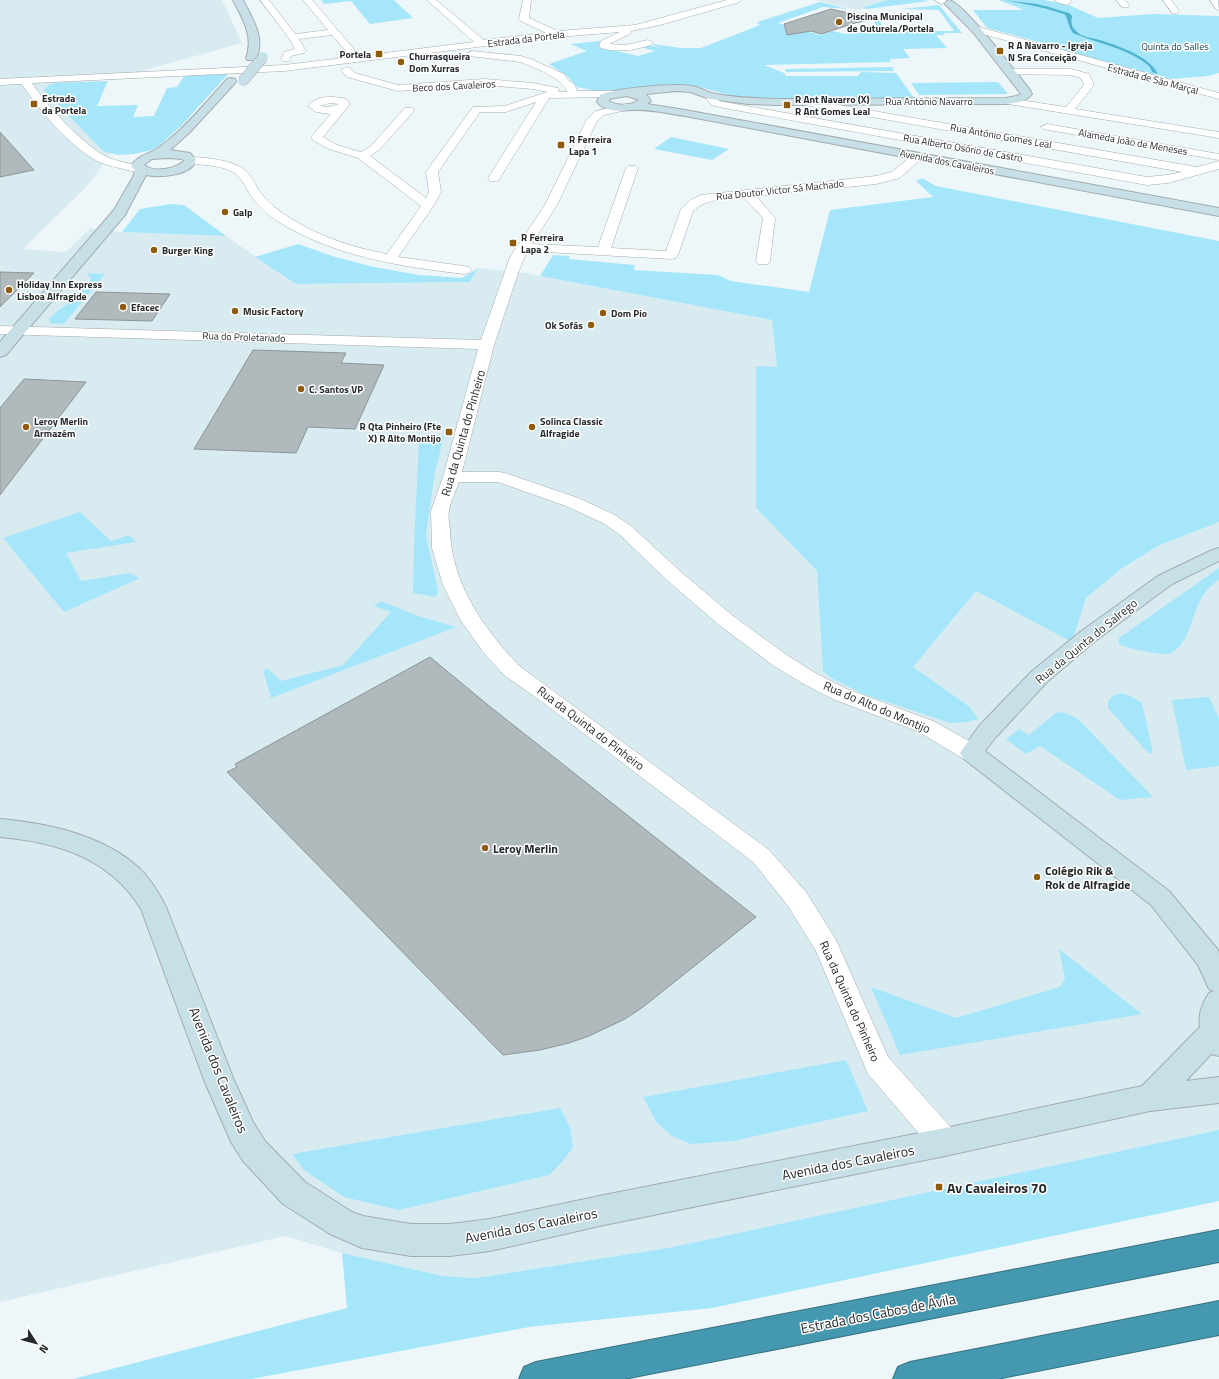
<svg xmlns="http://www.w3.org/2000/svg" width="1219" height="1379" font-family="'Titillium Web',sans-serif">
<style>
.built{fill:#d8ebf1;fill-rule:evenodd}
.green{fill:#a6e6fa}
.water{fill:#51b4cf}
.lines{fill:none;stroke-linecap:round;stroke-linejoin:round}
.stream{fill:#51b4cf;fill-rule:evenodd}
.building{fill:#b0babd;stroke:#8c9598}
.street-casing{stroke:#a3acaf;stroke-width:1}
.secondary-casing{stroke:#a3acaf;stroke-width:2}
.highway-casing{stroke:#3a7281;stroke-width:2}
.street{fill:#fff;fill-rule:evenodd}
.secondary{fill:#c7e0e7;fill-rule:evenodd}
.highway{fill:#4498af;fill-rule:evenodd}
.secondary-bridge-casing{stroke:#a3acaf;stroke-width:11;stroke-linecap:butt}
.secondary-bridge{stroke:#c7e0e7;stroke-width:10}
.poi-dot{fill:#8f5b0d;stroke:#fff;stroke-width:1.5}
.labels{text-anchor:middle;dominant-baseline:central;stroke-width:3;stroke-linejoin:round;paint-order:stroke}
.far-poi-label{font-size:10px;font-weight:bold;fill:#272a2c;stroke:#fff;text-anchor:start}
.far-street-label{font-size:10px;fill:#272a2c;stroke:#fff}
.far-park-label{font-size:10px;fill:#103e4a;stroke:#fff}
.street-label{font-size:12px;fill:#272a2c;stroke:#fff}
.poi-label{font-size:12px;font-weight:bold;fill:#272a2c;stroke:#fff;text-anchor:start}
.near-street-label{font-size:14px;fill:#272a2c;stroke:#fff}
.near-poi-label{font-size:14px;font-weight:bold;fill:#272a2c;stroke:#fff;text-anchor:start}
</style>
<rect width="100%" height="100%" fill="#edf7fa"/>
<g class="built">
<path d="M0,0h222l20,43 -111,31h-48l-4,35 36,37 -25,37 -67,66 43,3 24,-24 32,4 104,4 70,48 174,-2 8,-14 47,5 247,47 5,48 -21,-2v142l61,63 6,100 8,7 32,16 87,29 20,-16 -58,-40 64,-76 96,50 14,-43 35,-29 37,-23 61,-24v608l-551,118 -192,30 -33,-2 -101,-23 -57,-17 -285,66zM87,273l18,1 -41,50 -7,-13 16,-11 18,-21z"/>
<polygon points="815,0 887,0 857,10"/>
</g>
<g class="green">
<polygon points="321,0 394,0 413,18 370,24 351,1 324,4"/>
<polygon points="887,0 922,0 929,1 867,9 862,8"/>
<polygon points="999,0 1044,0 1069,5 1098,18 1153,14 1219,16 1219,73 1208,76 1172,79 1100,62 1039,42 987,28 973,10 1024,10"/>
<polygon points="820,2 848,9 823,7 778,23 820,35 832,31 846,34 877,30 874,20 880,20 884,31 954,31 939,10 901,9 939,5 962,33 944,33 945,35 936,35 947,48 903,49 910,58 890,59 890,62 764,65 784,73 786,76 858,76 861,72 896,73 914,98 756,98 733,96 695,86 662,85 644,89 596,91 577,87 568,77 549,64 587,51 570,44 600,41 600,47 638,56 655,51 641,47 648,45 662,48 648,43 680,48 701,48 760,25 757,22"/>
<polygon points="892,67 894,71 786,72 785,69"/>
<polygon points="228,74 183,124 160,145 152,150 134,154 118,155 103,151 44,90 49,85 56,83 108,81 97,106 138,105 133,117 154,116 167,88 177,87 184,76"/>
<polygon points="998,82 1008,94 919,95 911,83"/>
<polygon points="671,137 729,149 712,160 654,149"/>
<polygon points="922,178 936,186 1219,241 1219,522 1158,546 1121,569 1086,598 1072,642 976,591 913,667 970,707 978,719 967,722 950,723 863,694 831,678 823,671 817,571 756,508 756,366 777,367 772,320 540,276 553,255 570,256 569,259 635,265 634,270 718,275 731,281 809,292 830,210 933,197 916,181"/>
<polygon points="171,204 184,205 226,236 122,232 140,209"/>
<polygon points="298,244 335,257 374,267 419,275 462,278 478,268 470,282 296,284 255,257"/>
<polygon points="87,273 105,274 64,324 50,323 49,319 57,311 73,300 91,279"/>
<polygon points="426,435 444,436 435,472 426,535 438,592 436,597 413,593 414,545 419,440"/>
<polygon points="80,512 111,541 129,535 136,542 66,553 81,581 129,573 140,578 64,612 3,538"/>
<path d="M1219,568v12c-30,17 -23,58 -46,72 -6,4 -17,1 -24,0 -11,-2 -20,-3 -30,-8v-6z"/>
<polygon points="381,601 418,616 456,627 271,698 263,670 268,669 281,681 343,665 391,612 374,606"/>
<polygon points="1121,693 1130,696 1142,703 1153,753 1149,754 1108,708 1108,701 1114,695"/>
<polygon points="1209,697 1219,718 1219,766 1186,770 1172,700"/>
<polygon points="1057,712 1065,713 1078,719 1153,797 1120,800 1040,746 1026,754 1006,739 1019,729 1029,735"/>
<polygon points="1059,949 1142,1014 900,1055 871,987 956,1018 1060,987 1065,979"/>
<polygon points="846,1060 868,1111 733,1141 691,1144 672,1136 657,1123 643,1097"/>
<polygon points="560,1108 570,1127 573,1147 563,1161 549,1175 399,1210 344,1197 304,1170 292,1154"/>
<polygon points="1219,1130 1219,1201 712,1308 529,1327 251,1379 73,1379 347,1308 342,1253 443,1276 476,1278 668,1248"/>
</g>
<path class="water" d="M1005,0l32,4 32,9 3,3c-1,4 -1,11 3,14 5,7 17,8 25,10 19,6 49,16 58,34l-6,-2 -2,-5c-21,-19 -52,-23 -77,-34 -6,-7 -4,-15 -10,-21z"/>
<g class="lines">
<polygon class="stream" points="1044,6 1046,6 1069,14 1067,15 1044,8"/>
</g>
<g class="building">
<polygon points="831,9 875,19 855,23 821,34 811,31 787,35 784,24"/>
<polygon points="0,132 34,170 0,177"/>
<polygon points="0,272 34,273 0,307"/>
<polygon points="96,292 170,294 152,321 75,319"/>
<polygon points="253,350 346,353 341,363 384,365 355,429 308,427 296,453 194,449"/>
<polygon points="24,379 86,382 0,495 0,408"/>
<polygon points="430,657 488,705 756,917 643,1007 625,1019 589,1036 569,1043 540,1050 503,1055 227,772 237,767 235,764"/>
</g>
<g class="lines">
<g class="street-casing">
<g id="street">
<path d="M260,0h9l26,34 33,-4 -25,-30h9l48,56 114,-14 -47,-42h9l48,40 62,-7 -25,-12 -2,-2 4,-19h8l-2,18 29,13 77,-6 92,-25h14l-1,2 -80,23 -29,6 -1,3 -21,10 17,1 22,-5 5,3 -2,2c-18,5 -32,8 -50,3l-2,-2 2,-5 19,-9 -62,5 -274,34 -252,12c15,23 51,62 75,74 11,5 24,6 36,10l2,2 -2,2 -4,2c-13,-4 -29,-6 -42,-12 -26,-14 -59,-52 -75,-77l-22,1v-6l284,-14 67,-8 -19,-22 -33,4 7,12 -2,2 -13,3 -2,5h-6l-2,-2 3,-7 11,-3 -6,-11z"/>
<polygon points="934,0 946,0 946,1 942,4"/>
<polygon points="1055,0 1070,0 1071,2 1067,5 1056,2"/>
<polygon points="1116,0 1125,0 1129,5 1128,7 1122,7"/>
<polygon points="1163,0 1171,0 1179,11 1178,13 1172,13"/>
<polygon points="1210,0 1218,0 1219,10 1216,9"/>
<polygon points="975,26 1219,93 1219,99 972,31 970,29"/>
<path d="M472,51l49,5 12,4 31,14 4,6 7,5 2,6h36l5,3 -5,3 -64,1 -49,80 -2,3h-8l-2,-3 48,-76 -30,10h-26l-42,60 3,20 -7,13 -36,52 66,9 5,1 2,3 -2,3 -5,1c-59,-7 -120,-16 -173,-45 -14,-7 -28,-18 -38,-30 -6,-8 -10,-21 -20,-27 -14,-8 -32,-6 -47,-10l-2,-2 2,-2c12,-3 50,3 59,12 7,6 10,15 15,22 9,12 23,22 35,29 28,17 60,27 92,33l34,-48 -63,-48 -29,-9 -15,-8 -3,-4 20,-23 -15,-2 -8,-6c8,-11 25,-10 38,-7l4,5 -27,33 14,8 24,7 10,-6 34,-38h8l1,2 -1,2 -34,38 -9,6 56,42 3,-6 -3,-20 47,-65 32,-1 42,-14 -14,-3 -49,-4 -86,6 -51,-14 -6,-7 5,-3 4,1 5,5 43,12 86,-6 49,4 25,5 1,2 -1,2h9c-3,-13 -35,-26 -47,-30l-51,-6 -2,-2zM330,103l9,1 -10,3 -10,-1z"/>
<polygon points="1010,69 1071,69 1089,74 1094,85 1075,109 1219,132 1219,138 1002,103 1001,101 1002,99 1006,98 1066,107 1084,85 1081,78 1071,75 1006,74 1005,72 1006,70"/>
<polygon points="710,93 714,94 719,101 724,102 1147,177 1167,175 1182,172 804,105 799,102 804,99 1197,167 1219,161 1219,169 1168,183 1147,185 724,108 711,105 705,96"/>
<path d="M627,104l4,1 1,2 -1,2 -27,6 -7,6 -40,84 -25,39 66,3 28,-79 2,-2h8l2,2 -27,80 55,3 15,-42 9,-9 11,-5 175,-19 16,-4 22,-18h8l2,2 -24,22 -24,6 -120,12 19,22 -5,43 -2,3h-10l-2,-3 7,-43 -19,-20c-18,1 -37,0 -51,13l-15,44 -2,3 -5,1 -144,-8 -9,22 -24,72 -32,127h37l6,1 73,25 37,17 16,11 50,46 52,44 55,40 29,18 30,15 86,32 47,26 3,6 -3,6 -8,2 -8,-2 -47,-28 -84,-32 -31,-16 -28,-17 -55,-41 -52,-45 -48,-46 -16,-11 -37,-17 -68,-24h-39c-3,9 -9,20 -10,29 -1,6 0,13 1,18 1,54 33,98 68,136l251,185 37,42 30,48 52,117 67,75 5,10 -5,10 -10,3 -10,-3 -67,-78 -52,-123 -28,-45 -35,-44 -208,-158 -41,-29 -21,-23 -23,-33 -17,-34 -11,-37 -1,-37 12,-34 35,-128 -478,-15v-8l481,14 29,-83 35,-52 42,-86 9,-8z"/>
<polygon points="1047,124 1219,154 1219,160 1043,129 1041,127"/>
</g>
</g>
<g class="secondary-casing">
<g id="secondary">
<path d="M233,0h10c9,18 24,40 12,60h-8l-1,-2c8,-21 -3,-39 -13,-58z"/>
<path d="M949,0c16,4 68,74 81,90l2,4c-6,8 -16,9 -26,10l-229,1 -29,-1 -38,-5 -20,-7 -13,-1 -31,3 5,7 -4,3 38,6 534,98v8l-534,-100c-15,-2 -35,-7 -50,-6 -12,0 -29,4 -38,-8l3,-7c19,-7 72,-12 92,-9 7,1 13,5 20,7 21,5 44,5 65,6l229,-1 10,-2 5,-2 -49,-63 -28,-28zM627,96l12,4c-9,6 -21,6 -30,1v-2z"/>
<path d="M231,78l4,1 1,2 -1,2 -45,49 -20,18 20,3 6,7c-4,16 -37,18 -50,15l-21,40 -119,140 -6,2v-15l114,-132 19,-33 2,-7 -4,-4c6,-9 11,-10 20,-14 5,-2 11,-7 15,-10 23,-18 42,-42 61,-63zM168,158l14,1 2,2c-9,8 -30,12 -40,4l8,-6z"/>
<path d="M1219,548v13l-47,23 -78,58 -47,40 -52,56 -10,13 184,140 49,59 1,3v103l-8,-2 -25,27 33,-4v26l-69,8 -205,45 -341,69 -114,26 -40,5h-39l-49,-8 -32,-14 -47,-30 -40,-43 -12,-19 -27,-62 -63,-171c-31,-51 -84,-67 -141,-72v-18c47,4 102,16 138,48 12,11 21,26 28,40l68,173 19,42 12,19 40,41 47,30 11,4 48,8h39l40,-5 114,-24 341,-67 197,-42 58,-59c-2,-13 2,-23 9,-34l5,-2 -5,-2 -11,-24 -47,-60 -187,-146 -4,-6 19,-27 52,-54 49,-40 78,-56 54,-26z"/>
</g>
</g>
<g class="highway-casing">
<g id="highway">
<polygon points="1219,1230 1219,1262 624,1379 519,1379 524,1367 536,1362"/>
<polygon points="1219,1301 1219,1335 997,1379 893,1379 898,1367 910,1362"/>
</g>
</g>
<use href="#street" class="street"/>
<use href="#secondary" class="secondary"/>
<use href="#highway" class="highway"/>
<g class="secondary-bridge-casing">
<polyline id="secondary-bridge" points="243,81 263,57"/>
</g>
<use href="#secondary-bridge" class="secondary-bridge"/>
</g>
<g class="poi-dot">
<circle cx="839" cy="22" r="4"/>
<rect x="996" y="47" width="8" height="8" rx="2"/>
<rect x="375" y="50" width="8" height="8" rx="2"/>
<circle cx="401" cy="62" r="4"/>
<rect x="30" y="100" width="8" height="8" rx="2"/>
<rect x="783" y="101" width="8" height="8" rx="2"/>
<rect x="557" y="141" width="8" height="8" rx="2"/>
<circle cx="225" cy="212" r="4"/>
<rect x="509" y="239" width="8" height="8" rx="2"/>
<circle cx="154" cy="250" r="4"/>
<circle cx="9" cy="290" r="4"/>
<circle cx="123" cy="307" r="4"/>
<circle cx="235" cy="311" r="4"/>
<circle cx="603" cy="313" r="4"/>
<circle cx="591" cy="325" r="4"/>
<circle cx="301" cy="389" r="4"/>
<circle cx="26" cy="427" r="4"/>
<circle cx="532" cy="427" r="4"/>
<rect x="445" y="428" width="8" height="8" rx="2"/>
<circle cx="485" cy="848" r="4"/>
<circle cx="1037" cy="877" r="4"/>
<rect x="935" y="1183" width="8" height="8" rx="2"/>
</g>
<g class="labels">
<g class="far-poi-label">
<text x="847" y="16">Piscina Municipal<tspan x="847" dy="12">de Outurela/Portela</tspan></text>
<text x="1008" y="45">R A Navarro - Igreja<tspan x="1008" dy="12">N Sra Conceição</tspan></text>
<text x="371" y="54" text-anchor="end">Portela</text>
<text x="409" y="56">Churrasqueira<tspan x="409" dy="12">Dom Xurras</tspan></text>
<text x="42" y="98">Estrada<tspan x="42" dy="12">da Portela</tspan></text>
<text x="795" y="99">R Ant Navarro (X)<tspan x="795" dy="12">R Ant Gomes Leal</tspan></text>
<text x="569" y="139">R Ferreira<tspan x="569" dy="12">Lapa 1</tspan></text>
<text x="233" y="212">Galp</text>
<text x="521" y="237">R Ferreira<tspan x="521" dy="12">Lapa 2</tspan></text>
<text x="162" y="250">Burger King</text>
<text x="17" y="284">Holiday Inn Express<tspan x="17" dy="12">Lisboa Alfragide</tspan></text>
<text x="131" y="307">Efacec</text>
<text x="243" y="311">Music Factory</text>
<text x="611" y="313">Dom Pio</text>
<text x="583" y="325" text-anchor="end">Ok Sofás</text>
<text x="309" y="389">C. Santos VP</text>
<text x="34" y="421">Leroy Merlin<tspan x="34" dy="12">Armazém</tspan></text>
<text x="540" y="421">Solinca Classic<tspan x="540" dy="12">Alfragide</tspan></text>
<text x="441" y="426" text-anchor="end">R Qta Pinheiro (Fte<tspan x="441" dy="12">X) R Alto Montijo</tspan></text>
</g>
<g class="far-street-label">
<text transform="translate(526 39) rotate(-7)">Estrada da Portela</text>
<text transform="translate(1153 79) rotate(15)">Estrada de São Marçal</text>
<text transform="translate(454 86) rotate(-3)">Beco dos Cavaleiros</text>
<text x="929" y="101">Rua António Navarro</text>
<text transform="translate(1001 136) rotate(10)">Rua António Gomes Leal</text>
<text transform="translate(1133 142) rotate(10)">Alameda João de Meneses</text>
<text transform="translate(963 148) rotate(10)">Rua Alberto Osório de Castro</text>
<text transform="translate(947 162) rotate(11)">Avenida dos Cavaleiros</text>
<text transform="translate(780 190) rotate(-6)">Rua Doutor Victor Sá Machado</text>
<text transform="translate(244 337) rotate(2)">Rua do Proletariado</text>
</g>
<g class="far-park-label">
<text x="1175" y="46">Quinta do Salles</text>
</g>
<g class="street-label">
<text transform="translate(463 433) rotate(-74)">Rua da Quinta do Pinheiro</text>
<text transform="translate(1086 641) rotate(-39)">Rua da Quinta do Salrego</text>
<text transform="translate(877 707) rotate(23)">Rua do Alto do Montijo</text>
<text transform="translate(591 728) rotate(37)">Rua da Quinta do Pinheiro</text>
<text transform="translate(850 1001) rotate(66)">Rua da Quinta do Pinheiro</text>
</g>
<g class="poi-label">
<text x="493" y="848">Leroy Merlin</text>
<text x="1045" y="870">Colégio Rik &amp;<tspan x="1045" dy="14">Rok de Alfragide</tspan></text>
</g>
<g class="near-street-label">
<text transform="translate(219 1070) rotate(68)">Avenida dos Cavaleiros</text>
<text transform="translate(848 1162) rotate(-11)">Avenida dos Cavaleiros</text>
<text transform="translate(531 1225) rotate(-11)">Avenida dos Cavaleiros</text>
<text transform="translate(878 1313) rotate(-11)">Estrada dos Cabos de Ávila</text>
</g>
<g class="near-poi-label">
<text x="947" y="1187">Av Cavaleiros 70</text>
</g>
</g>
<g transform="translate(36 1343) rotate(126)" stroke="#ffffff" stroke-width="3" paint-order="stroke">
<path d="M0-3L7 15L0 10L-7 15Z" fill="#272a2c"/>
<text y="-6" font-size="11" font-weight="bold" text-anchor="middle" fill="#272a2c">N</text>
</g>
</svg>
